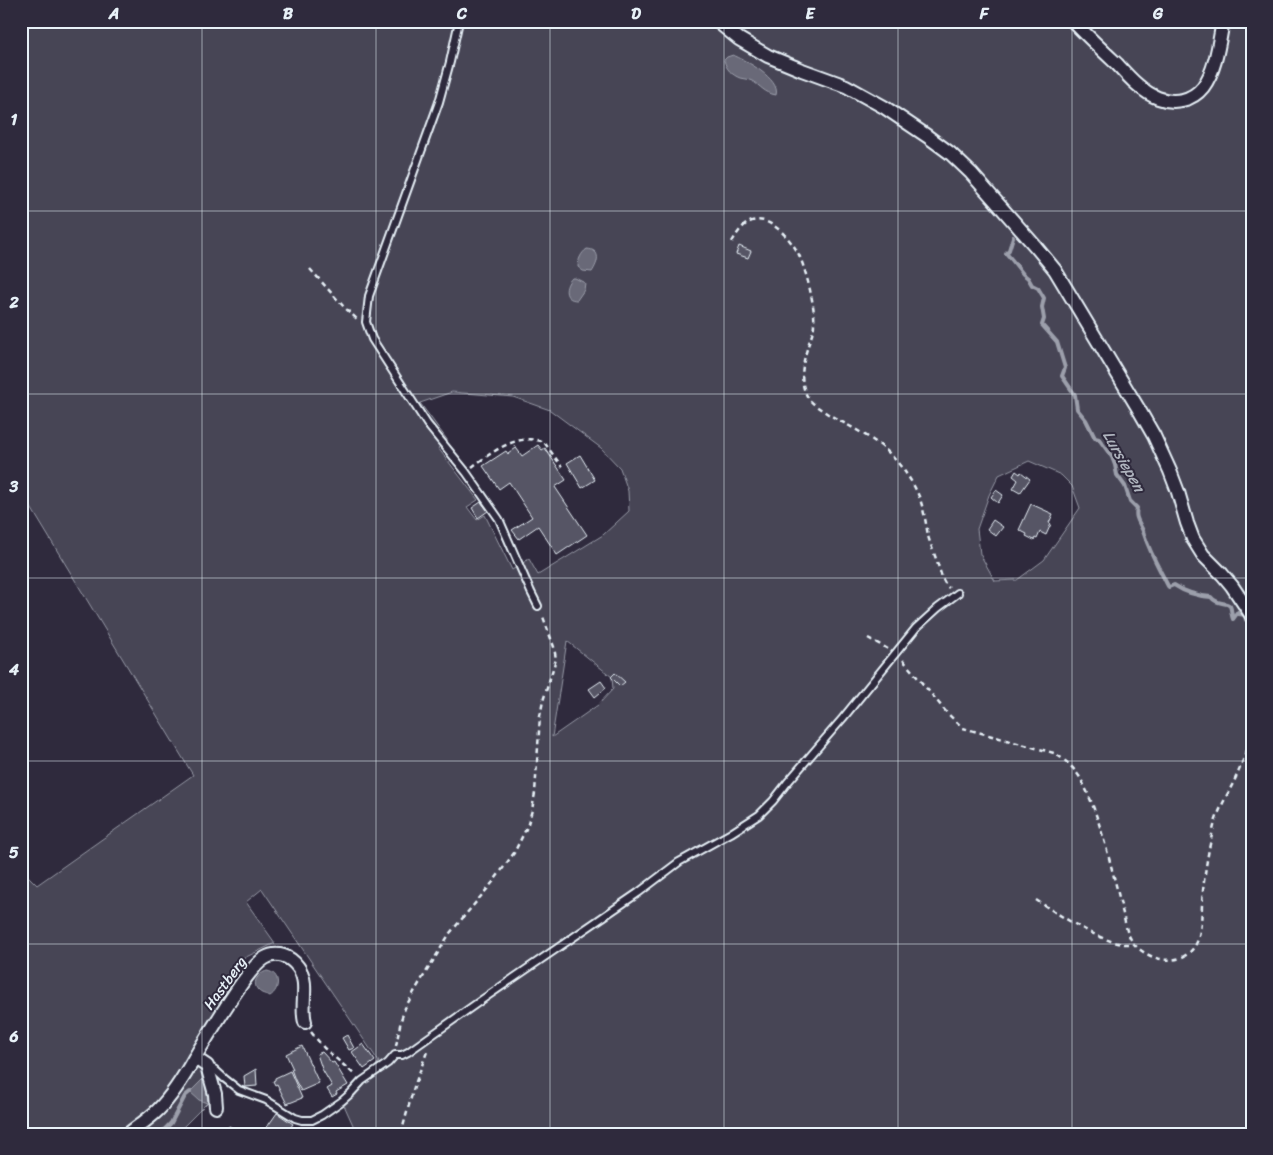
<svg xmlns="http://www.w3.org/2000/svg" width="1273" height="1155" font-family="Sriracha,sans-serif">
<style>
.green{fill:#464455;stroke:#979aa6;fill-rule:evenodd}
.water{fill:#696978;stroke:#9c9fab}
.lines{fill:none;stroke-linecap:round;stroke-linejoin:round}
.stream{stroke:#9c9fab;stroke-width:4}
.building{fill:#575565;stroke:#e8f1f8}
.service-casing{stroke:#e8f1f8;stroke-width:10}
.minor-casing{stroke:#e8f1f8;stroke-width:16}
.path{stroke:#e8f1f8;stroke-width:2.5;stroke-dasharray:5 4;stroke-linecap:butt}
.service{stroke:#2f2a3d;stroke-width:6}
.minor{stroke:#2f2a3d;stroke-width:12}
.grid{fill:none;stroke:#e8f1f8;stroke-width:1;stroke-opacity:0.55}
.labels{text-anchor:middle;dominant-baseline:central;stroke-width:4;stroke-linejoin:round;paint-order:stroke}
.street-label{font-size:15px;fill:#e8f1f8;stroke:#2f2a3d}
.water-label{font-size:16px;font-style:italic;fill:#afb4be;stroke:#2f2a3d}
.neatline{fill:none;stroke:#e8f1f8;stroke-width:2}
.grid-label{font-size:16px;text-anchor:middle;font-weight:bold;fill:#e8f1f8}
</style>
<rect width="100%" height="100%" fill="#2f2a3d"/>
<filter id="ink" filterUnits="userSpaceOnUse"><feTurbulence type="fractalNoise" baseFrequency=".02" numOctaves="2"/><feDisplacementMap in="SourceGraphic" scale="10" xChannelSelector="R" yChannelSelector="G"/><feConvolveMatrix kernelMatrix="1 2 1 2 8 2 1 2 1" color-interpolation-filters="sRGB"/></filter>
<g filter="url(#ink)">
<path class="green" d="M35,21h1217v1113h-895l-13,-29 35,-43 -117,-173 -16,13 29,41 -33,16 -45,88 8,34 3,21 -32,32h-155v-265l16,16 156,-110 -172,-284v-457zM452,392l61,5 37,13 51,38 19,20 8,23 1,20 -26,24 -65,40 -9,-16 -17,11 -27,-55 -8,5 -10,-13 11,-7 -40,-52 10,-7 -28,-38zM1029,461l32,14 11,11 8,22 -36,52 -27,20 -22,1 -15,-27 -3,-25 12,-34 10,-20zM567,641l45,36 1,12 -15,16 -46,32z"/>
<g class="water">
<path d="M733,55c12,5 48,24 43,40 -12,-2 -15,-9 -24,-14 -4,-2 -8,-2 -12,-3 -8,-3 -14,-9 -16,-18l3,-3z"/>
<path d="M587,249c15,1 11,14 5,23l-9,-1 -5,-4c0,-7 3,-14 9,-18z"/>
<path d="M572,278h3l10,5 -1,7 -7,10c-14,0 -13,-14 -5,-22z"/>
<path d="M267,971c14,2 13,19 3,25 -4,-2 -9,-2 -12,-6 -7,-8 1,-17 9,-19z"/>
<polygon points="202,1080 205,1081 208,1102 207,1103 199,1100 190,1092"/>
</g>
<g class="lines">
<g class="stream">
<path d="M1013,237l-4,13 -3,3 6,7 11,14 5,4 4,7 6,3 6,10 -2,9 2,12 -2,6 15,17 8,26 -3,8 13,19 2,14 9,11 9,18 4,1 13,18 3,8 2,10 8,11 5,15 7,7c-3,12 4,15 7,26 6,19 15,34 24,52l1,1 5,-2c12,8 23,11 37,12 7,9 15,4 19,9 2,4 1,9 3,13l5,-7 1,2 6,1 1,5 6,3"/>
<polyline points="160,1134 171,1123 185,1096 190,1092"/>
</g>
</g>
<g class="building">
<polygon points="739,246 751,251 748,258 736,254"/>
<polygon points="514,445 522,456 538,445 542,450 545,448 566,480 555,487 587,535 557,555 538,526 519,539 512,530 532,517 509,482 499,489 483,466 506,451 508,454 516,448"/>
<polygon points="580,455 595,480 582,488 567,463"/>
<polygon points="1016,471 1020,474 1021,472 1030,479 1020,493 1013,489 1018,480 1013,476"/>
<polygon points="996,490 1003,495 998,503 991,497"/>
<polygon points="481,502 488,511 478,518 472,508"/>
<polygon points="1031,504 1053,514 1049,523 1051,524 1046,535 1040,532 1037,539 1035,538 1034,540 1026,536 1027,534 1019,530"/>
<polygon points="993,520 1003,527 996,536 987,529"/>
<polygon points="615,673 625,682 620,686 611,677"/>
<polygon points="601,681 606,688 595,697 589,689"/>
<polygon points="347,1035 354,1048 349,1050 342,1038"/>
<polygon points="363,1044 375,1061 364,1069 352,1052"/>
<polygon points="302,1046 319,1083 301,1091 295,1080 291,1069 293,1069 286,1054"/>
<polygon points="322,1052 332,1063 334,1062 348,1085 336,1092 337,1094 332,1097 327,1089 332,1086 322,1069 317,1054"/>
<polygon points="256,1069 257,1086 245,1087 244,1076"/>
<polygon points="290,1071 302,1098 287,1104 277,1084 275,1085 273,1081 275,1080 275,1078"/>
<polygon points="277,1113 293,1124 286,1134 270,1134 265,1130"/>
<polygon points="229,1126 240,1132 239,1134 225,1134"/>
</g>
<g class="lines">
<g class="service-casing">
<g id="service">
<polyline points="459,21 450,62 439,102 369,296 366,322 372,339 427,424 466,472 499,519 531,592 538,606"/>
<polyline points="207,1066 214,1069 225,1079 239,1090 266,1100 295,1118 302,1120 312,1120 322,1115 342,1101 351,1093 362,1081 388,1063 395,1055 402,1055 408,1052 432,1035 483,999 638,893 679,862 731,833 759,815 773,801 787,783 843,718 916,628 938,608 958,593"/>
</g>
</g>
<g class="minor-casing">
<g id="minor">
<polyline points="717,21 739,39 768,56 802,70 846,86 884,107 927,136 950,153 971,173 1036,247 1055,270 1138,408 1154,436 1170,471 1178,492 1187,523 1193,539 1203,555 1222,574 1232,586 1252,616"/>
<path d="M1073,21c14,15 29,29 44,43 11,12 25,28 41,34 16,6 34,3 45,-11 13,-17 16,-45 20,-66"/>
<polyline points="195,1058 207,1066 215,1094 216,1107"/>
<path d="M128,1134c10,-8 21,-15 30,-24 15,-15 27,-35 37,-53 15,-25 30,-50 47,-74 7,-9 13,-19 23,-25 12,-7 25,-2 33,9 12,16 2,37 7,55"/>
</g>
</g>
<g class="path">
<path d="M732,242c7,-12 15,-25 32,-21 13,4 26,18 33,30 8,14 19,57 17,73 0,8 -4,15 -6,22 -5,15 -9,33 -2,48 4,9 13,14 22,20 19,11 48,25 63,41 12,13 23,28 29,44 4,12 6,24 8,37 3,10 7,19 10,29 3,8 4,17 11,23"/>
<polyline points="310,269 344,307 358,320"/>
<path d="M472,467c20,-15 46,-35 72,-25l18,25"/>
<polyline points="868,638 888,649"/>
<path d="M903,660l44,53 16,15 91,25c10,6 18,13 25,23 10,17 16,35 22,54 10,33 18,67 26,101 2,5 4,9 7,13 16,18 49,24 62,0 7,-14 5,-38 7,-53 2,-22 6,-44 11,-65 6,-22 20,-41 28,-63 4,-11 6,-22 10,-33"/>
<path d="M1036,900c19,12 76,51 97,43"/>
<polyline points="311,1032 324,1048 355,1075"/>
<polyline points="396,1046 401,1020 405,1008 414,992 450,933 493,882 514,853 527,827 532,810 535,793 540,716 543,701 556,659 554,647 542,614"/>
<polyline points="401,1134 414,1087 428,1049"/>
</g>
<use href="#service" class="service"/>
<use href="#minor" class="minor"/>
</g>
</g>
<path class="grid" d="M202,21v1113M376,21v1113M550,21v1113M724,21v1113M898,21v1113M1072,21v1113M21,211h1231M21,394h1231M21,578h1231M21,761h1231M21,944h1231"/>
<g class="labels">
<g class="street-label">
<text transform="translate(225 983) rotate(-54)">Hastberg</text>
</g>
<g class="water-label">
<text transform="translate(1124 461) rotate(60)">Lursiepen</text>
</g>
</g>
<rect width="1273" height="1155" fill="none" stroke="#2f2a3d" stroke-width="55"/>
<rect x="28" y="28" width="1218" height="1100" class="neatline"/>
<g class="grid-label">
<text x="114" y="19">A</text>
<text x="288" y="19">B</text>
<text x="462" y="19">C</text>
<text x="636" y="19">D</text>
<text x="810" y="19">E</text>
<text x="984" y="19">F</text>
<text x="1158" y="19">G</text>
<text x="14" y="125">1</text>
<text x="14" y="308">2</text>
<text x="14" y="492">3</text>
<text x="14" y="675">4</text>
<text x="14" y="858">5</text>
<text x="14" y="1042">6</text>
</g>
</svg>
